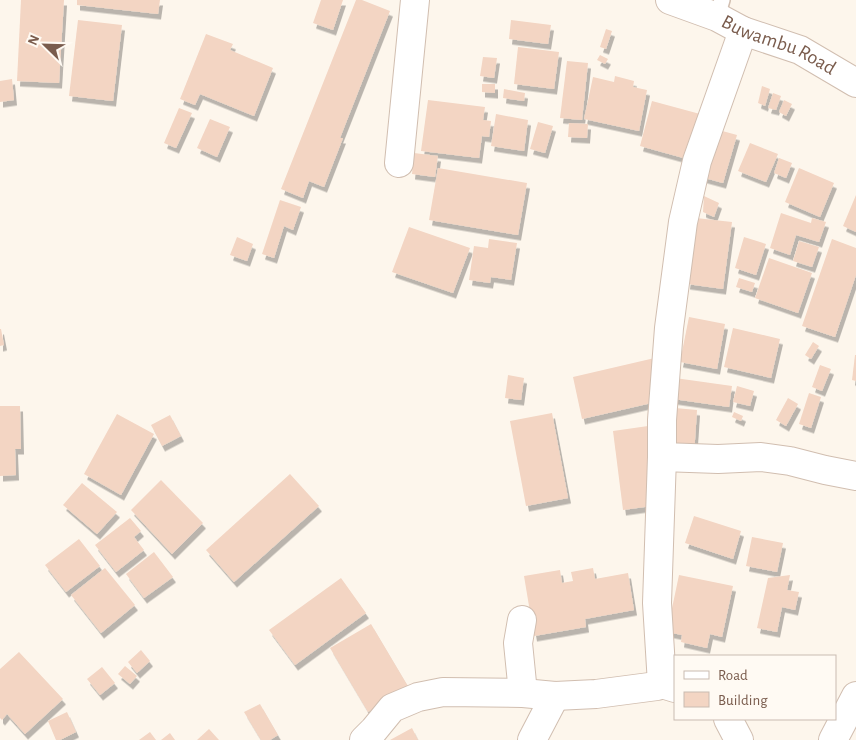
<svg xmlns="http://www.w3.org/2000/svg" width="856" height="740" font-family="'Alegreya Sans',sans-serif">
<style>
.building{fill:#f3d5c3;filter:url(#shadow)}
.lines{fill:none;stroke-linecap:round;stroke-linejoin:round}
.service-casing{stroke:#d1beb0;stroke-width:18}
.minor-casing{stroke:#d1beb0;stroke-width:30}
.tertiary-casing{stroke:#d1beb0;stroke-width:30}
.service{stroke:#fff;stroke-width:15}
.minor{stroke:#fff;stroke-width:28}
.tertiary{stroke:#fff;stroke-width:28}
.labels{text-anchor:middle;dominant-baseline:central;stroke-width:4;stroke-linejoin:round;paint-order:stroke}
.street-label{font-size:20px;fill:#7a5c4d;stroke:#fffaf3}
</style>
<defs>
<filter id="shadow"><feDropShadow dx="3" dy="5.5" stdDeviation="0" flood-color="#0004"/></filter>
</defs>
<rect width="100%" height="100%" fill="#fdf6ec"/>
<g class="building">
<polygon points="21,0 64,0 59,83 17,81"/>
<polygon points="77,0 160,0 158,14 77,5"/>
<polygon points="321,0 343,0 333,30 313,23"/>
<polygon points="356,0 362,0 390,11 340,138 343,138 324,187 309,181 303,198 281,189"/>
<polygon points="78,20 122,25 113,101 69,96"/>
<polygon points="511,20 551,25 548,44 509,39"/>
<polygon points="606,29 612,31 606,49 600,47"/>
<polygon points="206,34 233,44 230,50 273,68 254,116 200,94 195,105 180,99"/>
<polygon points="518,47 559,52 554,89 514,84"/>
<polygon points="600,55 608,59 605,64 597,60"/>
<polygon points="483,57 497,58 494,78 480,76"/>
<polygon points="567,61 588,63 582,120 560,118"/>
<polygon points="615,76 634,81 633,87 647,90 639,131 584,119 593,77 614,82"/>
<polygon points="12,79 14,100 0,102 0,81"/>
<polygon points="482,84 495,84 495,93 482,92"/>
<polygon points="762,86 770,89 765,106 758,103"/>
<polygon points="504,89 525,93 524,101 503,98"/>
<polygon points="773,93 781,96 776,110 768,108"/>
<polygon points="428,100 485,107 483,120 491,121 489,137 482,136 479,158 421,151"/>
<polygon points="784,100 792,104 786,116 779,112"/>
<polygon points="652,101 700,114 687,159 640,146"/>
<polygon points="179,108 192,113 176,148 164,143"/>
<polygon points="496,114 528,120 524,151 491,146"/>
<polygon points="210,119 230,127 217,157 197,148"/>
<polygon points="538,122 553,126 545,153 530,149"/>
<polygon points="569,123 588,124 587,138 568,137"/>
<polygon points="715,129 737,135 723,183 701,177"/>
<polygon points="750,143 778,154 766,182 738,171"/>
<polygon points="414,153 438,156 435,177 412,174"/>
<polygon points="779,158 792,163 786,178 774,173"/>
<polygon points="438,168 527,183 518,235 429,220"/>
<polygon points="799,168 834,183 820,217 785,202"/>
<polygon points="856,195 856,232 843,226"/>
<polygon points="704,196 719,203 714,217 703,212"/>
<polygon points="280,200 301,207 293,230 284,226 274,258 262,254"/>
<polygon points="781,213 811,223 812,218 826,222 819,242 796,235 790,255 770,248"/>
<polygon points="696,218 732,222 723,289 687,284"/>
<polygon points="409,227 470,248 453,293 392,272"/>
<polygon points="237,237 253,244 247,261 230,255"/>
<polygon points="744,237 766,244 756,275 735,268"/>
<polygon points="489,239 517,243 511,280 491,277 490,283 469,280 474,246 488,248"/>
<polygon points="832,239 856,248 856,275 835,337 802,326"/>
<polygon points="799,241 819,247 812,267 793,261"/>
<polygon points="769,258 812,273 798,313 755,298"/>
<polygon points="739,278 755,283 752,292 736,287"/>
<polygon points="689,317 725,324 717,369 680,362"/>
<polygon points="733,328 780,339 771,378 724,367"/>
<polygon points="0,329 1,329 4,345 0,346"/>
<polygon points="813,342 819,346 811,359 805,355"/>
<polygon points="855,355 856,355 856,381 852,380"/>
<polygon points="659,357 663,374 651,377 656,402 582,419 573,377"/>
<polygon points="820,365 831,369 822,391 812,387"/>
<polygon points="508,375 524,378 521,400 505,398"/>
<polygon points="675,378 732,386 729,407 673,399"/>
<polygon points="737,386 754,391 750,406 733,402"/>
<polygon points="809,393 821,397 811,428 799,424"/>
<polygon points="788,398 798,404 786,426 776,420"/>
<polygon points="0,406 20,406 21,449 15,449 16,475 0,476"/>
<polygon points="675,408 697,410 694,455 672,453"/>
<polygon points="734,412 743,416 741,421 732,417"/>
<polygon points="552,413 568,498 526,506 510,421"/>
<polygon points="117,414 154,434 121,495 84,474"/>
<polygon points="170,415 181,436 162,446 151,425"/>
<polygon points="648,426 659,505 623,510 613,431"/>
<polygon points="290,474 319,506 234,582 206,550"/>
<polygon points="161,480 203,523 172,554 131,510"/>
<polygon points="82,483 117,512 97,534 63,505"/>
<polygon points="694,516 741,531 733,559 685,543"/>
<polygon points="130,518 141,531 134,537 144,550 116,572 95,545"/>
<polygon points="752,537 783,543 777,572 746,566"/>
<polygon points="79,539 100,566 66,592 45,565"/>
<polygon points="154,552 173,577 144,598 126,574"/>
<polygon points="105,568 135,605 101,633 71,595"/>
<polygon points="593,568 595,579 628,573 634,610 585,619 586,627 534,636 524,576 560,570 562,583 573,581 571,572"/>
<polygon points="679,575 733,586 722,637 710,634 707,648 681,642 682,635 667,632"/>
<polygon points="790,575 787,590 799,592 795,610 782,607 777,632 757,628 768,578"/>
<polygon points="341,578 366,613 295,665 269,630"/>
<polygon points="371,624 409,688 368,712 330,648"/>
<polygon points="141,650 150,661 137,673 128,662"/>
<polygon points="19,652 63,699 25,734 7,714 2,720 0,718 0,669"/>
<polygon points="125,666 137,676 130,684 118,674"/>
<polygon points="102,667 115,683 100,695 87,679"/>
<polygon points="260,704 278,735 270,740 261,740 244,712"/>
<polygon points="67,712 76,732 60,740 56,740 48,721"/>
<polygon points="412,728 418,740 390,740"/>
<polygon points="209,729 219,740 197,740"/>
<polygon points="150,732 156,740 139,740"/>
<polygon points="170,733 175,740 161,740"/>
</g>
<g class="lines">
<g class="service-casing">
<polyline id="service" points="717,17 722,0"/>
</g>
<g class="minor-casing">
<g id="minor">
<polyline points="399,163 415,0"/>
<polyline points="662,457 718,459 761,457 790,461 825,470 856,476"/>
<polyline points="522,620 518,643 523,693"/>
<polyline points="662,684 657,603 662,457 662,420 669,328 683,222 697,161 743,31"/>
<polyline points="728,719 739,740"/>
<polyline points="364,740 374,730 392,708 418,697 443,692 523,693 555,696 596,694 657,686 662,684 675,688"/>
<polyline points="532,740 555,696"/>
<polyline points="833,740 856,696"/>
</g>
</g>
<g class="tertiary-casing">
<g id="tertiary">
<path id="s1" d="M670,0l47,17 26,14 57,19 56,33"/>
</g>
</g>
<use href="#service" class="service"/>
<use href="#minor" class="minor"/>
<use href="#tertiary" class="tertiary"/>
</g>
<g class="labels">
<g class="street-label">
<text stroke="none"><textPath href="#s1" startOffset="118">Buwambu Road</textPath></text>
</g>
</g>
<rect x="674" y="655" width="162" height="65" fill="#fffaf3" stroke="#cabbb1"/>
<rect x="684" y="671" width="25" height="8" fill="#ffffff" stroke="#cabbb1"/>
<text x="718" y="680" font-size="15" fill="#7a5c4d">Road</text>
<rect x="684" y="692" width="25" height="15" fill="#f3d5c3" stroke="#cabbb1"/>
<text x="718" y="705" font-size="15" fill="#7a5c4d">Building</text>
<g transform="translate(45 45) rotate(293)" stroke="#fffaf3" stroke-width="4" paint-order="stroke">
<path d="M0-4L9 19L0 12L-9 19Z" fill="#7a5c4d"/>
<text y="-8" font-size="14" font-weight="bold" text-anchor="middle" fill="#7a5c4d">N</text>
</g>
</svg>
